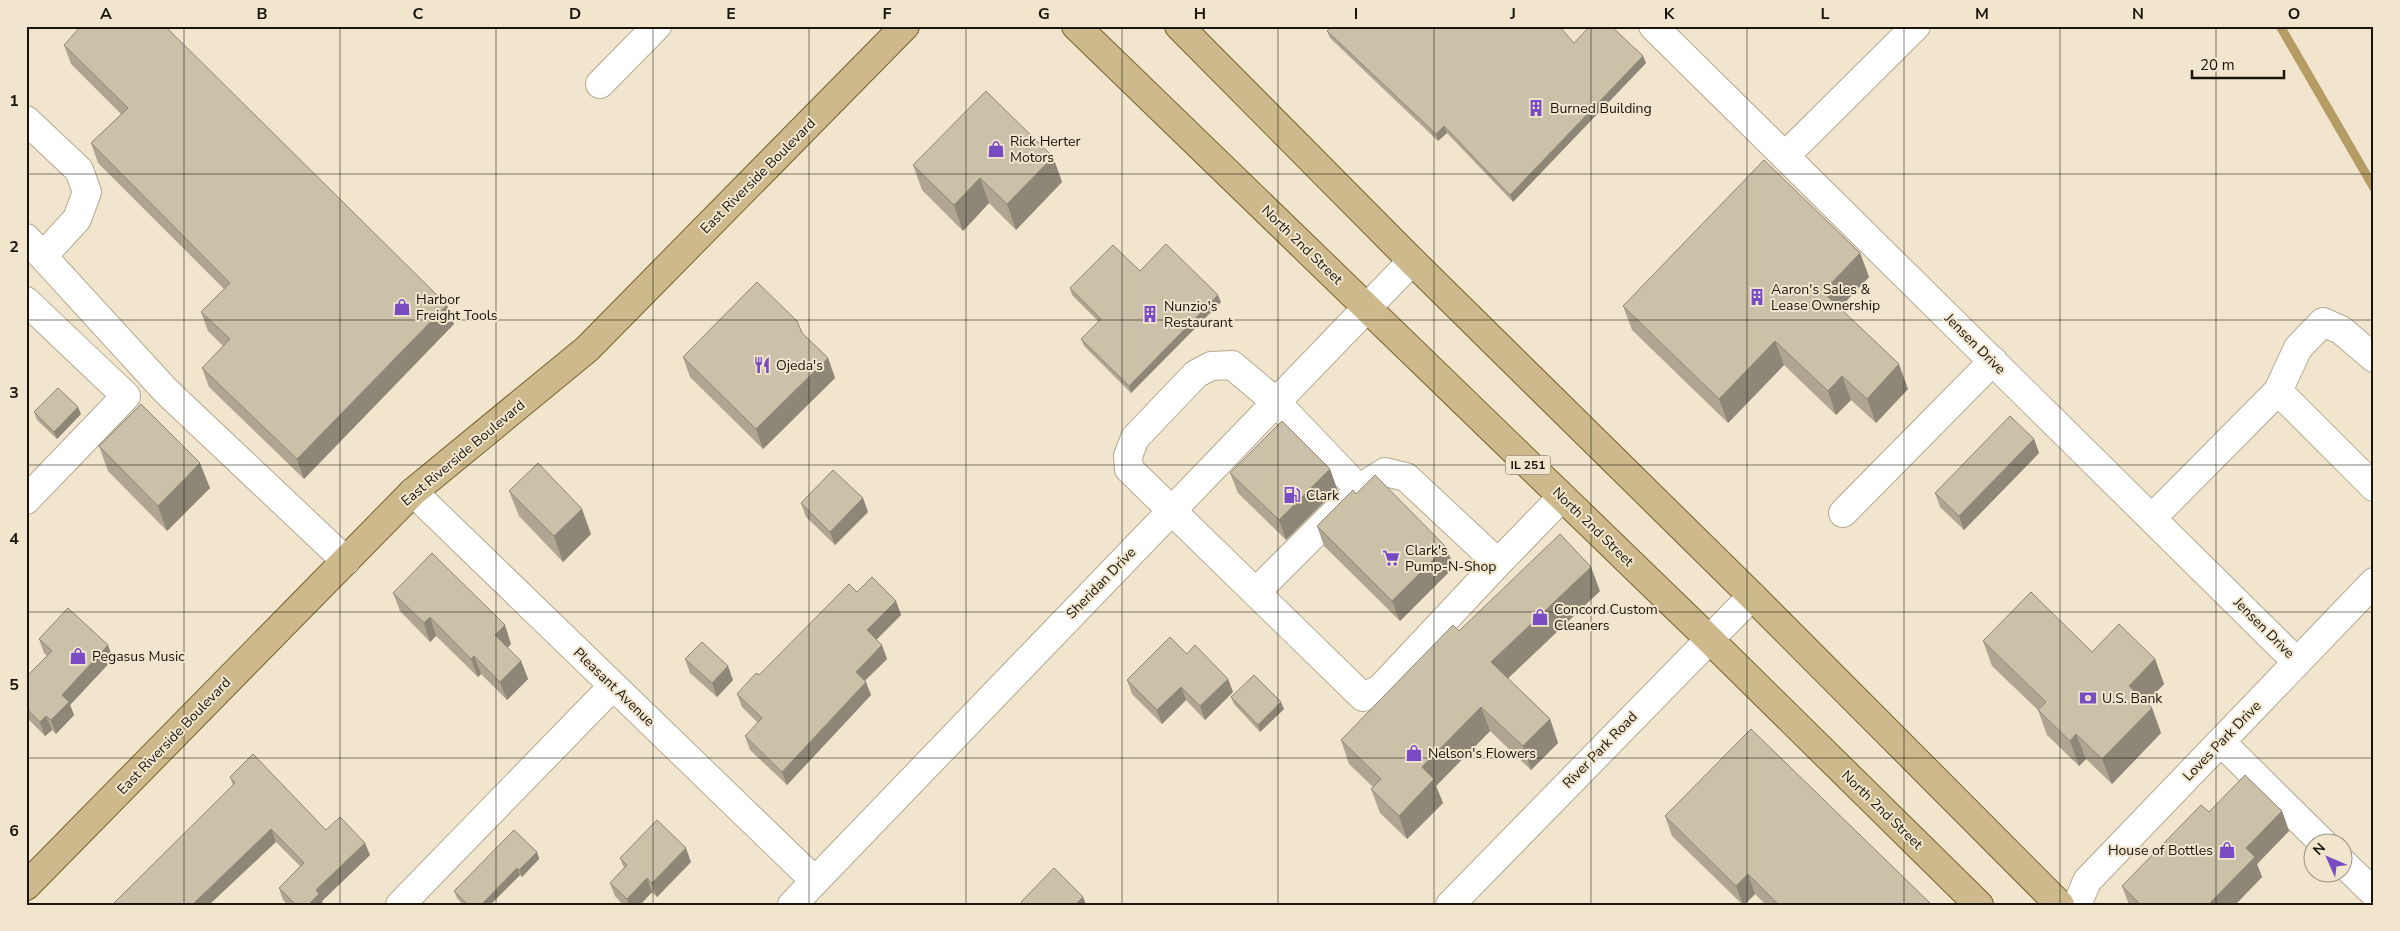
<svg xmlns="http://www.w3.org/2000/svg" width="2400" height="931" font-family="'Nunito Sans',sans-serif">
<style>
.lines{fill:none;stroke-linecap:round;stroke-linejoin:round}
.stream{stroke:#b49c64;stroke-width:9}
.minor-casing{stroke:#b4a991;stroke-width:30}
.major-casing{stroke:#78622c;stroke-width:30}
.minor{stroke:#fff;stroke-width:28}
.major{stroke:#cdb98b;stroke-width:28}
.wall{fill:#afa590}
.shaded-wall{fill:#8e8676}
.building{fill:#cbc0a8;stroke:#8e8676}
.grid{fill:none;stroke:#18150c;stroke-width:1;stroke-opacity:0.55}
.labels{text-anchor:middle;dominant-baseline:central;stroke-width:4;stroke-linejoin:round;paint-order:stroke}
.shield{fill:#f1e6cd;stroke:#595446;stroke-width:1}
.shield-label{font-size:12px;font-weight:bold;fill:#18150c}
.poi-label{font-size:14px;fill:#18150c;stroke:#f1e6cd;text-anchor:start}
.street-label{font-size:14px;fill:#18150c;stroke:#f1e6cd}
.neatline{fill:none;stroke:#18150c;stroke-width:2}
.grid-label{font-size:16px;text-anchor:middle;font-weight:bold;fill:#18150c}
</style>
<rect width="100%" height="100%" fill="#f1e6cd"/>
<g class="lines">
<polyline class="stream" points="2280,26 2374,188"/>
<g class="minor-casing">
<g id="minor">
<polyline points="1653,26 2297,662"/>
<polyline points="600,84 657,26"/>
<polyline points="26,120 79,170 87,192 77,219 44,255"/>
<polyline points="1785,156 1916,26"/>
<polyline points="26,238 166,391 346,561"/>
<polyline points="26,301 126,396 26,500"/>
<polyline points="2278,391 2374,487"/>
<polyline points="413,492 815,881"/>
<polyline points="1843,513 1993,361"/>
<polyline points="2152,518 2278,391 2298,348 2323,322 2341,330 2374,358"/>
<polyline points="1498,563 1406,477 1385,472 1359,489 1276,402 1232,365 1211,366 1196,374 1135,438 1128,456 1129,469 1363,697 1380,689 1498,563 1562,497"/>
<polyline points="1256,592 1345,503"/>
<polyline points="2221,742 2324,844"/>
<polyline points="2342,862 2374,893"/>
<polyline points="400,905 613,686"/>
<polyline points="792,905 1412,261"/>
<polyline points="1450,905 1752,596"/>
<polyline points="2077,905 2087,881 2374,582"/>
</g>
</g>
<g class="major-casing">
<g id="major">
<polyline points="1076,26 1709,639 1979,905"/>
<polyline points="1179,26 1412,261 1752,596 2060,905"/>
<polyline points="26,886 413,492 587,349 905,26"/>
</g>
</g>
<use href="#minor" class="minor"/>
<use href="#major" class="major"/>
</g>
<g class="wall">
<polygon points="1327,31 1574,43 1643,56 1646,63 1513,202 1447,133 1438,141 1330,38"/>
<polygon points="64,45 454,324 304,479 209,387 202,368 223,346 208,331 201,312 224,289 98,163 91,143 121,114 71,64"/>
<polygon points="1053,157 1062,182 1016,230 989,203 963,231 922,190 913,165"/>
<polygon points="1860,253 1869,277 1840,308 1908,389 1876,423 1851,400 1836,415 1784,365 1728,423 1632,330 1623,306"/>
<polygon points="1140,271 1221,302 1131,393 1084,346 1081,339 1099,322 1072,295 1070,288"/>
<polygon points="802,333 828,358 835,378 763,449 690,377 683,357"/>
<polygon points="34,412 81,414 57,439 37,420"/>
<polygon points="2034,439 2039,453 1964,530 1940,507 1935,493"/>
<polygon points="99,446 210,488 167,531 108,471"/>
<polygon points="1330,469 1337,489 1286,540 1238,493 1230,473"/>
<polygon points="509,491 591,534 563,562 519,516"/>
<polygon points="1356,494 1446,547 1454,567 1400,621 1324,546 1317,526"/>
<polygon points="863,498 868,512 835,545 806,517 801,503"/>
<polygon points="1600,591 1508,678 1550,719 1558,743 1531,770 1490,731 1436,786 1443,803 1407,839 1380,813 1371,789 1373,787 1349,764 1341,740 1459,631"/>
<polygon points="857,592 896,601 901,615 876,640 887,659 865,681 871,695 787,785 750,750 745,736 758,723 742,707 737,694"/>
<polygon points="393,593 511,644 507,648 521,661 528,679 507,700 481,674 478,677 436,636 430,642 400,611"/>
<polygon points="39,639 113,659 70,705 74,715 56,734 52,730 45,736 26,717 26,677 47,656 44,653"/>
<polygon points="1983,641 2155,659 2164,684 2146,703 2152,708 2161,733 2112,784 2086,759 2079,766 2047,735 2038,710 1992,666"/>
<polygon points="1187,654 1228,679 1233,692 1205,720 1186,700 1162,724 1132,694 1127,680"/>
<polygon points="685,659 733,680 717,697 690,673"/>
<polygon points="1231,697 1284,709 1260,732 1234,704"/>
<polygon points="230,777 326,830 370,855 322,901 323,905 288,905 283,900 279,888 300,866 276,842 233,785"/>
<polygon points="2282,811 2289,831 2257,864 2262,877 2235,905 2129,905 2122,886 2209,812"/>
<polygon points="1665,816 1932,905 1766,905 1755,894 1744,905 1743,905 1672,836"/>
<polygon points="537,852 539,859 522,877 520,875 490,905 463,905 457,898 454,891"/>
<polygon points="620,858 691,862 657,897 652,892 640,905 623,905 615,896 610,883 624,868"/>
</g>
<g class="shaded-wall">
<polygon points="1643,56 1646,63 1513,202 1510,195"/>
<polygon points="1444,126 1447,133 1438,141 1436,134"/>
<polygon points="1053,157 1062,182 1016,230 1007,204"/>
<polygon points="980,178 989,203 963,231 954,205"/>
<polygon points="1860,253 1869,277 1832,316 1823,292"/>
<polygon points="1218,295 1221,302 1131,393 1129,386"/>
<polygon points="447,305 454,324 304,479 297,459"/>
<polygon points="1775,341 1784,365 1728,423 1719,399"/>
<polygon points="828,358 835,378 763,449 756,429"/>
<polygon points="1899,364 1908,389 1876,423 1867,399"/>
<polygon points="1842,376 1851,400 1836,415 1828,391"/>
<polygon points="78,407 81,414 57,439 54,432"/>
<polygon points="2034,439 2039,453 1964,530 1959,516"/>
<polygon points="200,463 210,488 167,531 158,506"/>
<polygon points="1330,469 1337,489 1286,540 1279,520"/>
<polygon points="863,498 868,512 835,545 830,532"/>
<polygon points="582,509 591,534 563,562 554,536"/>
<polygon points="1446,547 1454,567 1400,621 1392,601"/>
<polygon points="1591,567 1600,591 1500,686 1491,662"/>
<polygon points="896,601 901,615 872,644 867,630"/>
<polygon points="430,617 436,636 430,642 424,623"/>
<polygon points="505,625 511,644 501,654 495,635"/>
<polygon points="108,645 113,659 70,705 74,715 56,734 51,720 62,695"/>
<polygon points="882,645 887,659 860,685 856,672"/>
<polygon points="474,656 481,674 478,677 471,659"/>
<polygon points="2155,659 2164,684 2138,711 2129,686"/>
<polygon points="521,661 528,679 507,700 500,682"/>
<polygon points="728,666 733,680 717,697 712,683"/>
<polygon points="1228,679 1233,692 1205,720 1200,706"/>
<polygon points="866,682 871,695 787,785 782,772"/>
<polygon points="1181,687 1186,700 1162,724 1157,710"/>
<polygon points="1281,702 1284,709 1260,732 1258,725"/>
<polygon points="1481,707 1490,731 1436,786 1443,803 1407,839 1399,816 1422,767"/>
<polygon points="2152,708 2161,733 2112,784 2102,759"/>
<polygon points="46,716 52,730 45,736 40,722"/>
<polygon points="1550,719 1558,743 1531,770 1523,746"/>
<polygon points="2076,734 2086,759 2079,766 2070,741"/>
<polygon points="2282,811 2289,831 2257,864 2262,877 2235,905 2208,905 2246,848"/>
<polygon points="271,829 276,842 209,905 194,905 193,904"/>
<polygon points="365,843 370,855 322,901 323,905 308,905 316,890"/>
<polygon points="686,848 691,862 657,897 652,883"/>
<polygon points="537,852 539,859 522,877 519,870"/>
<polygon points="517,868 520,875 490,905 481,905"/>
<polygon points="1748,874 1755,894 1744,905 1743,905 1736,886"/>
<polygon points="647,878 652,892 640,905 629,905 627,899"/>
<polygon points="1083,897 1086,904 1085,905 1075,905"/>
</g>
<g class="building">
<polygon points="81,26 165,26 447,305 297,459 202,368 230,339 201,312 230,283 91,143 128,108 64,45"/>
<polygon points="1332,26 1559,26 1574,43 1590,26 1611,26 1643,56 1510,195 1444,126 1436,134 1327,31"/>
<polygon points="986,91 1053,157 1007,204 980,178 954,205 913,165"/>
<polygon points="1764,160 1860,253 1823,292 1899,364 1867,399 1842,376 1828,391 1775,341 1719,399 1623,306"/>
<polygon points="1166,244 1218,295 1129,386 1081,339 1101,319 1070,288 1113,245 1140,271"/>
<polygon points="757,282 797,321 802,333 828,358 756,429 683,357"/>
<polygon points="58,388 78,407 54,432 34,412"/>
<polygon points="141,404 200,463 158,506 99,446"/>
<polygon points="2010,416 2034,439 1959,516 1935,493"/>
<polygon points="1282,421 1330,469 1279,520 1230,473"/>
<polygon points="538,463 582,509 554,536 509,491"/>
<polygon points="833,470 863,498 830,532 801,503"/>
<polygon points="1375,475 1446,547 1392,601 1317,526 1353,490 1356,494"/>
<polygon points="1560,534 1591,567 1491,662 1550,719 1523,746 1481,707 1422,767 1434,779 1399,816 1371,789 1381,779 1341,740 1453,625 1459,631"/>
<polygon points="432,553 505,625 495,635 521,661 500,682 474,656 471,659 430,617 424,623 393,593"/>
<polygon points="872,577 896,601 867,630 882,645 856,672 866,682 782,772 745,736 762,718 737,694 756,673 759,675 849,584 857,592"/>
<polygon points="2031,592 2092,652 2119,624 2155,659 2129,686 2152,708 2102,759 2076,734 2070,741 2038,710 2046,702 1983,641"/>
<polygon points="68,608 108,645 62,695 69,702 51,720 46,716 40,722 26,708 26,677 52,651 39,639"/>
<polygon points="1170,637 1187,654 1195,645 1228,679 1200,706 1181,687 1157,710 1127,680"/>
<polygon points="702,642 728,666 712,683 685,659"/>
<polygon points="1254,675 1281,702 1258,725 1231,697"/>
<polygon points="1751,729 1932,905 1779,905 1748,874 1736,886 1665,816"/>
<polygon points="253,754 326,830 340,817 365,843 316,890 319,894 308,905 296,905 279,888 304,863 271,829 193,904 194,905 112,905 235,783 230,777"/>
<polygon points="2245,775 2282,811 2246,848 2255,857 2208,905 2141,905 2122,886 2201,805 2209,812"/>
<polygon points="657,820 686,848 652,883 647,878 627,899 610,883 627,865 620,858"/>
<polygon points="514,830 537,852 519,870 517,868 481,905 468,905 454,891"/>
<polygon points="1054,868 1083,897 1075,905 1024,905 1021,902"/>
</g>
<path class="grid" d="M184,26v879M340,26v879M496,26v879M653,26v879M809,26v879M966,26v879M1122,26v879M1278,26v879M1434,26v879M1591,26v879M1747,26v879M1904,26v879M2060,26v879M2216,26v879M26,174h2348M26,320h2348M26,465h2348M26,612h2348M26,758h2348"/>
<defs>
<g id="building-bare" transform="scale(1.35)"><path d="M-4-6H4V6H1V3H-1V6H-4ZM-2.5-4.3h1.7v1.8h-1.7ZM.8-4.3h1.7v1.8H.8ZM-2.5-1h1.7V.8h-1.7ZM.8-1h1.7V.8H.8Z" fill="#794cc4" stroke="#f1e6cd" stroke-width="2.5" paint-order="stroke"/></g>
<g id="shop-bare" transform="scale(1.35)"><path d="M-5-2.5h2.3a2.7 3.5 0 0 1 5.4 0H5L5.5 6h-11ZM-1.5-2.5h3a1.5 2.3 0 0 0-3 0Z" fill="#794cc4" stroke="#f1e6cd" stroke-width="2.5" paint-order="stroke"/></g>
<g id="restaurant-bare" transform="scale(1.35)"><path d="M-5-6h1v4h1v-4h1v4h1v-4h1v5L-1.5 .5V6h-2V.5L-5-1ZM5-6V6H3V1.5H1.5Q1.5-4 5-6Z" fill="#794cc4" stroke="#f1e6cd" stroke-width="2.5" paint-order="stroke"/></g>
<g id="fuel-bare" transform="scale(1.35)"><path d="M-5.5-6h7V0h2V4h1.3V-2.5L3-4.5l.8-.8L6-3V5H2.5V1h-1V6h-7ZM-4.2-4.7v3.2H.2V-4.7Z" fill="#794cc4" stroke="#f1e6cd" stroke-width="2.5" paint-order="stroke"/></g>
<g id="supermarket-bare" transform="scale(1.35)"><path d="M-6-5.5h2.5l.6 2H6L4.5 2H-2.5L-4.4-4H-6ZM-1.5 3.2a1.3 1.3 0 1 0 .1 0ZM3 3.2a1.3 1.3 0 1 0 .1 0Z" fill="#794cc4" stroke="#f1e6cd" stroke-width="2.5" paint-order="stroke"/></g>
<g id="bank-bare" transform="scale(1.35)"><path d="M-6-4H6V4H-6ZM0-2.3a2.3 2.3 0 1 0 0 4.6a2.3 2.3 0 1 0 0-4.6Z" fill="#794cc4" stroke="#f1e6cd" stroke-width="2.5" paint-order="stroke"/></g>
</defs>
<g fill-rule="evenodd">
<use href="#building-bare" x="1536" y="108"/>
<use href="#shop-bare" x="996" y="149"/>
<use href="#building-bare" x="1757" y="297"/>
<use href="#shop-bare" x="402" y="307"/>
<use href="#building-bare" x="1150" y="314"/>
<use href="#restaurant-bare" x="762" y="365"/>
<use href="#fuel-bare" x="1292" y="495"/>
<use href="#supermarket-bare" x="1391" y="558"/>
<use href="#shop-bare" x="1540" y="617"/>
<use href="#shop-bare" x="78" y="656"/>
<use href="#bank-bare" x="2088" y="698"/>
<use href="#shop-bare" x="1414" y="753"/>
<use href="#shop-bare" x="2227" y="850"/>
</g>
<g class="labels">
<rect class="shield" x="1505.5" y="455.5" width="45" height="19" rx="4"/>
<g class="shield-label">
<text x="1528" y="465">IL 251</text>
</g>
<g class="poi-label">
<text x="1550" y="108">Burned Building</text>
<text x="1010" y="141">Rick Herter<tspan x="1010" dy="16">Motors</tspan></text>
<text x="1771" y="289">Aaron's Sales &amp;<tspan x="1771" dy="16">Lease Ownership</tspan></text>
<text x="416" y="299">Harbor<tspan x="416" dy="16">Freight Tools</tspan></text>
<text x="1164" y="306">Nunzio's<tspan x="1164" dy="16">Restaurant</tspan></text>
<text x="776" y="365">Ojeda's</text>
<text x="1306" y="495">Clark</text>
<text x="1405" y="550">Clark's<tspan x="1405" dy="16">Pump-N-Shop</tspan></text>
<text x="1554" y="609">Concord Custom<tspan x="1554" dy="16">Cleaners</tspan></text>
<text x="92" y="656">Pegasus Music</text>
<text x="2102" y="698">U.S. Bank</text>
<text x="1428" y="753">Nelson's Flowers</text>
<text x="2213" y="850" text-anchor="end">House of Bottles</text>
</g>
<g class="street-label">
<text transform="translate(758 176) rotate(-45)">East Riverside Boulevard</text>
<text transform="translate(1302 245) rotate(44)">North 2nd Street</text>
<text transform="translate(1975 344) rotate(45)">Jensen Drive</text>
<text transform="translate(463 453) rotate(-40)">East Riverside Boulevard</text>
<text transform="translate(1593 527) rotate(44)">North 2nd Street</text>
<text transform="translate(1101 583) rotate(-46)">Sheridan Drive</text>
<text transform="translate(2264 628) rotate(45)">Jensen Drive</text>
<text transform="translate(614 687) rotate(44)">Pleasant Avenue</text>
<text transform="translate(174 736) rotate(-46)">East Riverside Boulevard</text>
<text transform="translate(2222 741) rotate(-46)">Loves Park Drive</text>
<text transform="translate(1600 750) rotate(-46)">River Park Road</text>
<text transform="translate(1882 810) rotate(44)">North 2nd Street</text>
</g>
</g>
<rect width="2400" height="931" fill="none" stroke="#f1e6cd" stroke-width="55"/>
<g transform="translate(2328 858) rotate(315)"><circle r="24" fill="#f1e6cd" stroke="#9a9280"/>
<path d="M0-4L9 19L0 12L-9 19Z" fill="#794cc4"/>
<text y="-8" font-size="14" font-weight="bold" text-anchor="middle" fill="#18150c">N</text>
</g>
<path d="M2192 70v8h92v-8" fill="none" stroke="#18150c" stroke-width="2.5"/>
<text x="2200" y="70" font-size="15" fill="#18150c" stroke="#f1e6cd" stroke-width="4" paint-order="stroke">20 m</text>
<rect x="28" y="28" width="2344" height="876" class="neatline"/>
<g class="grid-label">
<text x="106" y="19">A</text>
<text x="262" y="19">B</text>
<text x="418" y="19">C</text>
<text x="575" y="19">D</text>
<text x="731" y="19">E</text>
<text x="887" y="19">F</text>
<text x="1044" y="19">G</text>
<text x="1200" y="19">H</text>
<text x="1356" y="19">I</text>
<text x="1513" y="19">J</text>
<text x="1669" y="19">K</text>
<text x="1825" y="19">L</text>
<text x="1982" y="19">M</text>
<text x="2138" y="19">N</text>
<text x="2294" y="19">O</text>
<text x="14" y="106">1</text>
<text x="14" y="252">2</text>
<text x="14" y="398">3</text>
<text x="14" y="544">4</text>
<text x="14" y="690">5</text>
<text x="14" y="836">6</text>
</g>
</svg>
